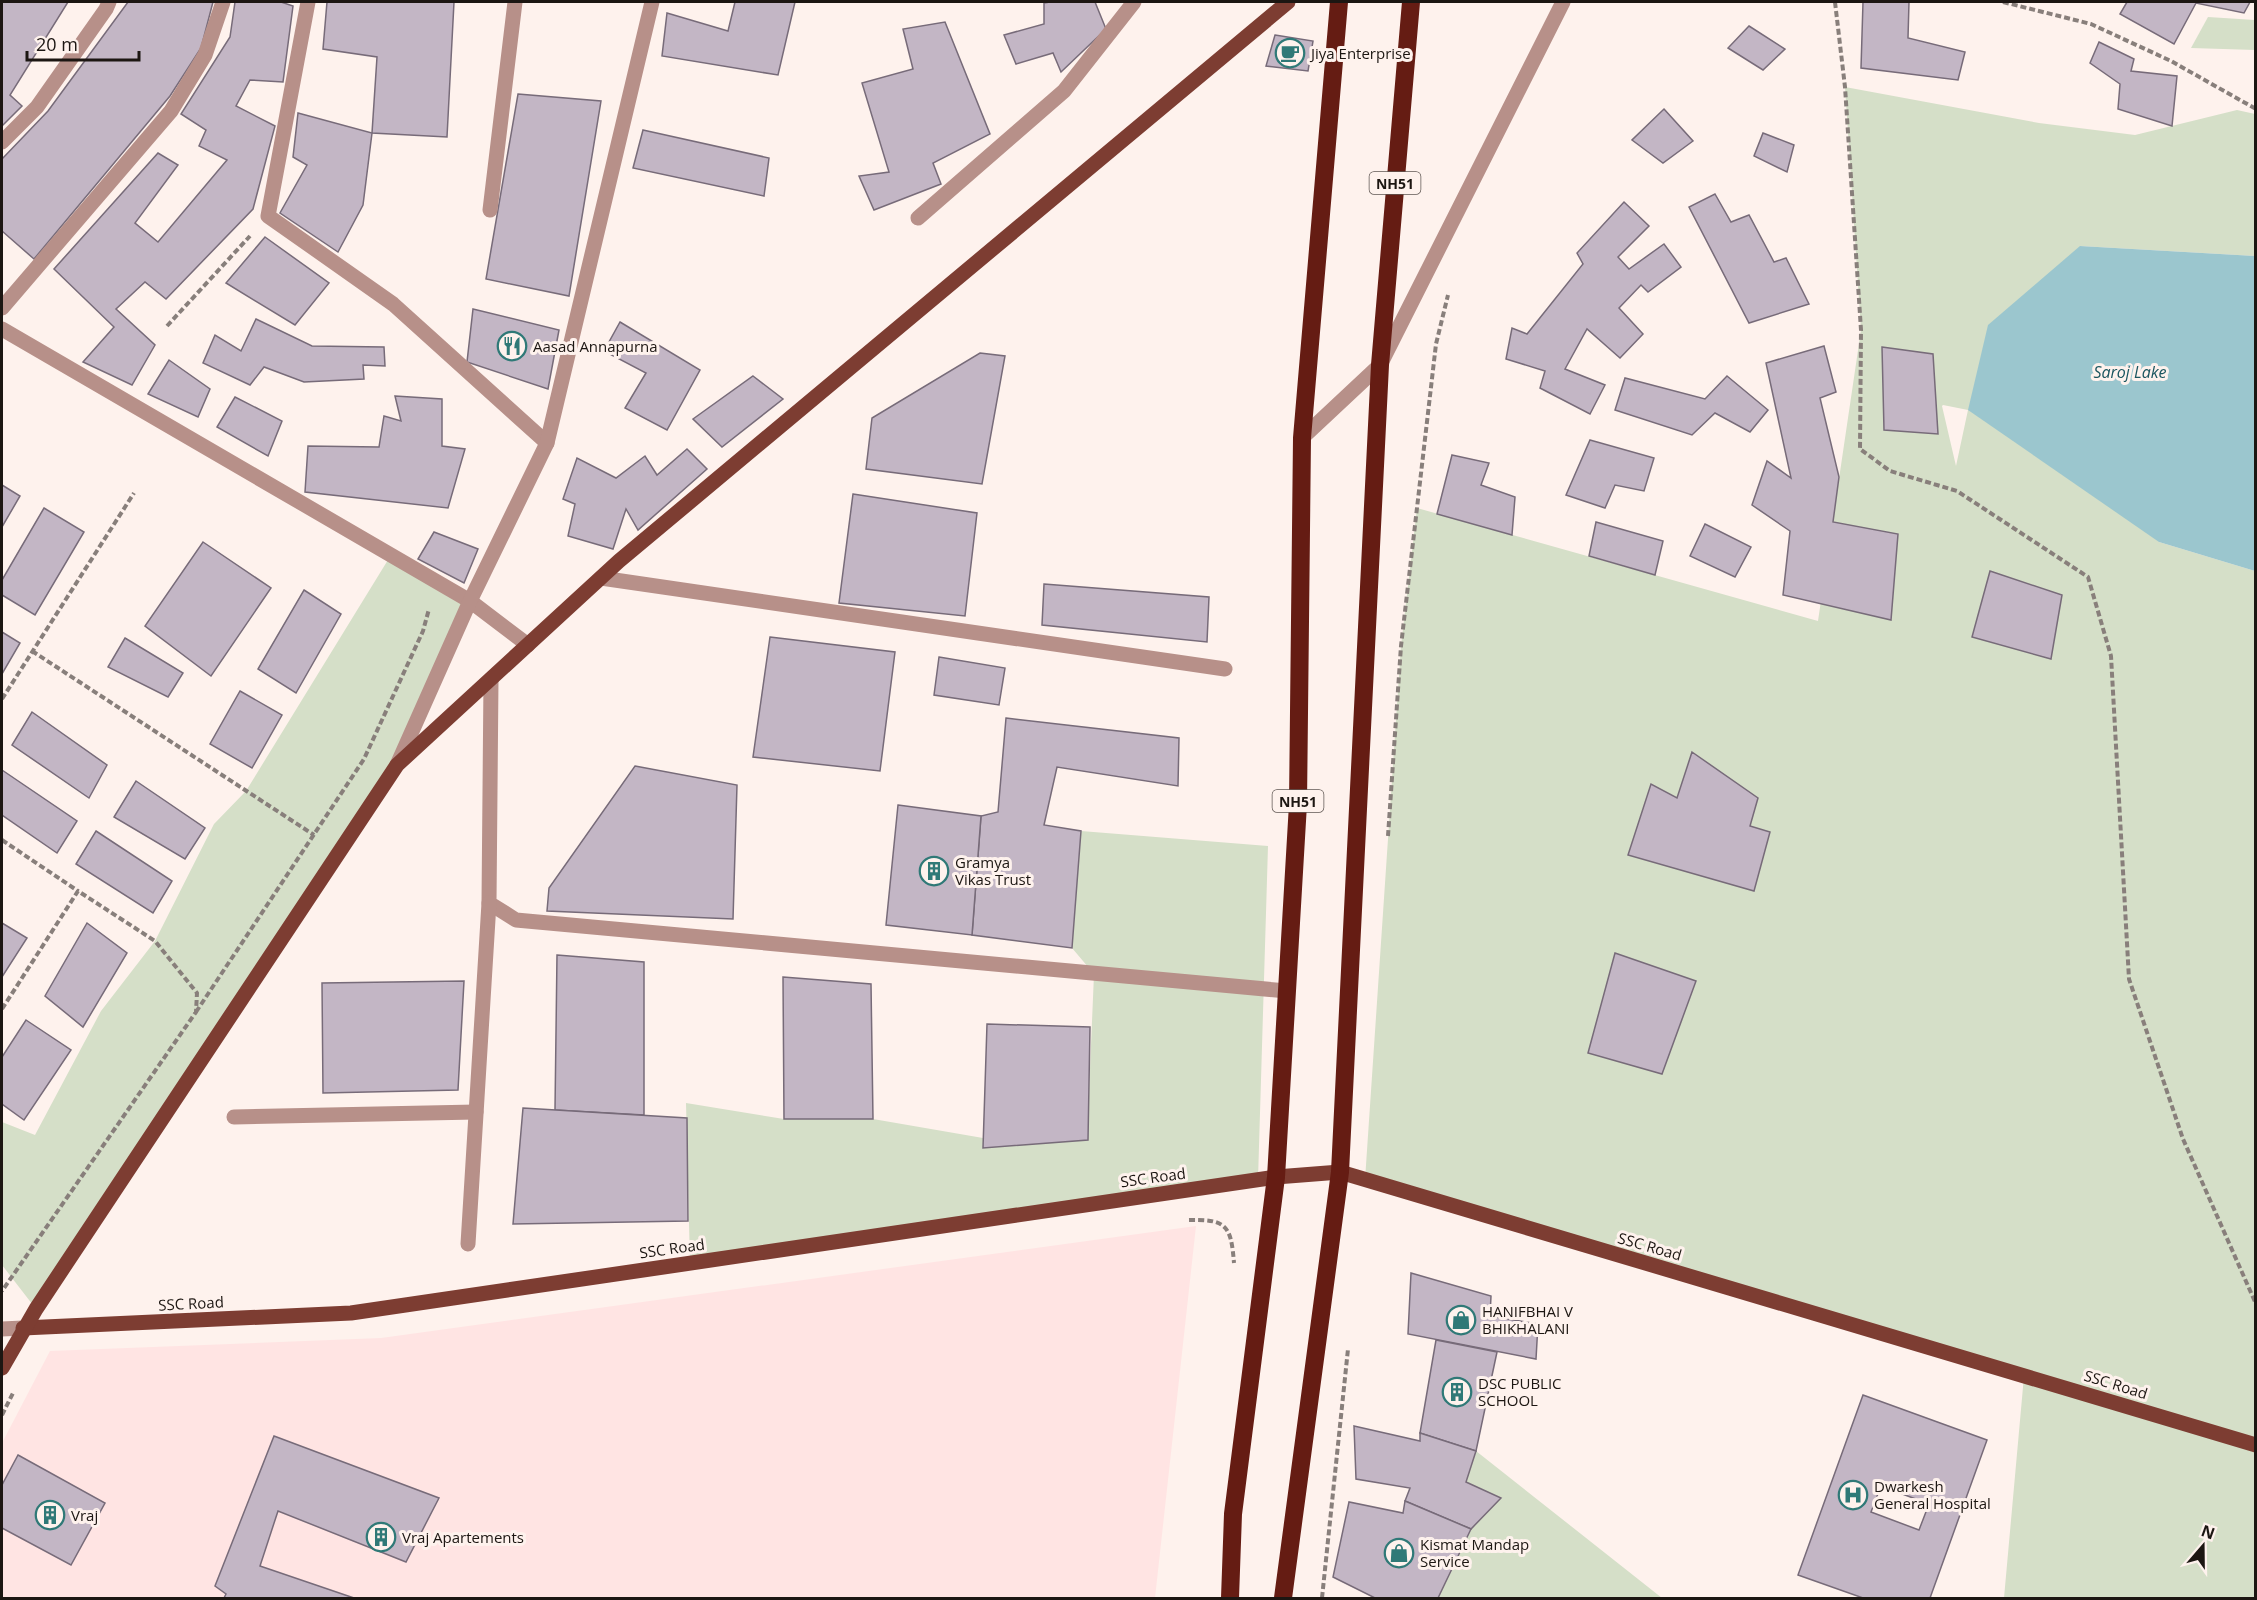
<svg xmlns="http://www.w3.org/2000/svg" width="2257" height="1600" font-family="'Open Sans',sans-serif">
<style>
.education{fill:#ffe4e3}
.green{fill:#d5dfc8;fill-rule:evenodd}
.water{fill:#9bc6ce}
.building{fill:#c3b6c5;stroke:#776b79;stroke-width:1.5;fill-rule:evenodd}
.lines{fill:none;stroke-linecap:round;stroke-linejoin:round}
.path{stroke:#887f7b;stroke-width:4;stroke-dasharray:6 3;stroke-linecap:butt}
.minor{stroke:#b79089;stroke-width:15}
.major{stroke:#7d3d32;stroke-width:15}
.highway{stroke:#651c13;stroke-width:18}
.labels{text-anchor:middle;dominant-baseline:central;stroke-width:6;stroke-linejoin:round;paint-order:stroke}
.shield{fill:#fef2ed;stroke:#605854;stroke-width:1.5}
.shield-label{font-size:14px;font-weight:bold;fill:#1c1612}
.poi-label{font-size:15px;fill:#1c1612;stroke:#fef2ed;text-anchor:start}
.street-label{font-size:15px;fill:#1c1612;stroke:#fef2ed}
.water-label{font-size:16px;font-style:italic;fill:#1a555f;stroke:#fef2ed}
</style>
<rect width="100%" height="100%" fill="#fef2ed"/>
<polygon class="education" points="1196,1226 1155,1598 2,1598 2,1443 50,1351 381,1338"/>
<g class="green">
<polygon points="2208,17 2255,20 2255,50 2191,48"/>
<path d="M1845,87l194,36 96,12 102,-25 18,4v142l-175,-10 79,296 96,29v1027h-251l20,-222 -659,-196 36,-534 16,-138 401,113 43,-291zM1943,405l25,5 -12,56 -14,-60z"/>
<polygon points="391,555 470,601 397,765 36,1309 2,1265 2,1122 35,1135 101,1011 155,941 214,824 246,791"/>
<polygon points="1081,831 1268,846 1258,1180 690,1263 686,1103 784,1119 873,1119 983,1138 983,1148 1087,1140 1094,974 1072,948"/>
<polygon points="1476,1451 1662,1598 1438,1598 1471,1529 1501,1498 1466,1482"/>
</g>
<polygon class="water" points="2080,246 2255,256 2255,571 2159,542 1968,410 1988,325"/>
<g class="building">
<polygon points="2,2 68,2 10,95 22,106 2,126"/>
<polygon points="128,2 213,2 201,48 170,96 34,259 2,231 2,159 48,111"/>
<polygon points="235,2 281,2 293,6 283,82 250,80 236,106 275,126 253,209 166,299 145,282 116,309 155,345 132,385 83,362 114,327 54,269 158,153 178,165 135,223 158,242 227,160 199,146 206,130 181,114 230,37"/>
<polygon points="327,2 454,2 447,137 372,133 377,57 323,49"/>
<polygon points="735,2 795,2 778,75 662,56 667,13 728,31"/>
<polygon points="1050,2 1095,2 1106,29 1061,72 1053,53 1016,64 1004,35 1044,24 1044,3"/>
<polygon points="1863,2 1909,2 1908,38 1965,52 1958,80 1861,68"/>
<polygon points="2127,2 2250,2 2244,13 2196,3 2174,44 2120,14"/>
<polygon points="945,22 990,134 933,163 941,184 874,210 859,176 889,172 862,83 913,69 903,29"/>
<polygon points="1749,26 1785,49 1763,70 1728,48"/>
<polygon points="1275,35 1313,41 1308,71 1266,66"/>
<polygon points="2099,42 2134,59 2131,71 2177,76 2172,126 2118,109 2120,84 2090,63"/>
<polygon points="518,94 601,101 569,296 486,279"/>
<polygon points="1664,109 1693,141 1663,163 1632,140"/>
<polygon points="298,113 372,133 363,205 338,252 280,213 307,165 293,157"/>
<polygon points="643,130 769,158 764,196 633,168"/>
<polygon points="1763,133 1794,145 1787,172 1754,156"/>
<polygon points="1715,194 1731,222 1749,215 1774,262 1786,258 1809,304 1749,323 1689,207"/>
<polygon points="1624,202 1649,226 1618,257 1629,269 1664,244 1681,267 1648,292 1641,285 1619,308 1643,334 1620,358 1587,329 1565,369 1605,385 1590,414 1540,388 1545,371 1506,359 1512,328 1527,334 1583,264 1577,253"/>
<polygon points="265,237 329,283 295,325 226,283"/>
<polygon points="473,309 559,330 548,389 467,362"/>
<polygon points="256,319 312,346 384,347 385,366 363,365 364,379 304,382 264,367 250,385 203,363 215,335 241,351"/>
<polygon points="620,322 700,370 667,430 625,408 646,373 604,351"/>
<polygon points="1824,346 1836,392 1820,398 1839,477 1833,522 1898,534 1891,620 1783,595 1790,531 1752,505 1767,461 1791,478 1766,363"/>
<polygon points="1882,347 1933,354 1938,434 1884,430"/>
<polygon points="980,353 1005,356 982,484 866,469 872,418"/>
<polygon points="169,360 210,389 198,417 148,394"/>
<polygon points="753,376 783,399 722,447 693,419"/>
<polygon points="1727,376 1768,410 1750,432 1715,413 1692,435 1615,410 1625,378 1705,399"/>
<polygon points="395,396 442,399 442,446 465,449 448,508 305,492 308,446 379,447 384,416 401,421"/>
<polygon points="235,397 282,421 268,456 217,427"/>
<polygon points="1590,440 1654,458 1644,491 1615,485 1605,508 1566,495"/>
<polygon points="687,449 707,469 638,530 626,509 613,549 568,536 575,504 563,499 577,458 616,478 645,456 657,475"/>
<polygon points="1452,455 1489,463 1481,485 1515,497 1512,535 1437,514"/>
<polygon points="2,485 20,496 2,527"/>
<polygon points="853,494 977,513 965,616 839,603"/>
<polygon points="44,508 84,532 35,615 2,595 2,580"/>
<polygon points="1596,522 1663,541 1655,575 1589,556"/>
<polygon points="1705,524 1751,547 1735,577 1690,556"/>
<polygon points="434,532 478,549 464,583 418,559"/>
<polygon points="203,542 271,588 211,676 145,626"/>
<polygon points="1990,571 2062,595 2051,659 1972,637"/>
<polygon points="1044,584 1209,597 1207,642 1042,625"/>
<polygon points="304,590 341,614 296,693 258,669"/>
<polygon points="2,632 20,643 2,674"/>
<polygon points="770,637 895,652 880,771 753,757"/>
<polygon points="125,638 183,673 168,697 108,667"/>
<polygon points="939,657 1005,668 999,705 934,695"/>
<polygon points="240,691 282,715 252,768 210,744"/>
<polygon points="32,712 107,765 89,798 12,745"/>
<polygon points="1006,718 1179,738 1178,786 1057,767 1044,825 1081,831 1072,948 972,935 981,816 998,812"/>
<polygon points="1692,752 1758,798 1750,826 1770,832 1754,891 1628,855 1651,784 1677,798"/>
<polygon points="635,766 737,785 733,919 547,911 549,888"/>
<polygon points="2,770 77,821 57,853 2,815"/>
<polygon points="136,781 205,828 185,859 114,817"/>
<polygon points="898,805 981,816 972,935 886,925"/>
<polygon points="96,831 172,881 153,913 76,864"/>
<polygon points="2,923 27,938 2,977"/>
<polygon points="87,923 127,953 83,1027 45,996"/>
<polygon points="1615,953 1696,981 1662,1074 1588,1053"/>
<polygon points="557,955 644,962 644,1115 555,1110"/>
<polygon points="783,977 871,984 873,1119 784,1119"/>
<polygon points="464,981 458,1090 323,1093 322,983"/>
<polygon points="26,1020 71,1050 24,1120 2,1104 2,1057"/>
<polygon points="987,1024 1090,1027 1088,1140 983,1148"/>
<polygon points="523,1108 687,1118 688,1221 513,1224"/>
<polygon points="1411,1273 1491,1296 1490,1316 1538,1324 1536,1359 1408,1334"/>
<polygon points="1436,1340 1497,1352 1476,1451 1420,1433"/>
<path d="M1863,1395l124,45 -57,158h-67l-65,-23zM1881,1486l48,18 -10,26 -48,-18z"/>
<polygon points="1354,1426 1420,1441 1420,1433 1476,1451 1466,1482 1501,1498 1471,1529 1405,1501 1410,1488 1356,1479"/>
<polygon points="274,1436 439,1498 406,1562 278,1511 260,1566 354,1598 224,1598 226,1594 215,1586"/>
<polygon points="18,1455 105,1503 71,1565 2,1528 2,1485"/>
<polygon points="1405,1501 1471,1529 1438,1598 1375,1598 1333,1577 1349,1502 1403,1513"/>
</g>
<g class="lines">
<g class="path">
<polyline points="1835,2 1845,87 1861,330 1860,449 1890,471 1957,491 2088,577 2111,656 2129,979 2183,1139 2256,1304"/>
<polyline points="2003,2 2091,24 2171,61 2256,109"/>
<polyline points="167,326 250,236"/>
<polyline points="32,651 314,835"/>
<polyline points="2,699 134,493"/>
<polyline points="1388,836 1401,646 1436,344 1448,295"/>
<polyline points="2,840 78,891"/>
<polyline points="2,1009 78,891 155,941 197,993 196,1012 2,1291"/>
<polyline points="196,1012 364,759 423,631 429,609"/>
<path d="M1189,1220c38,-1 42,6 45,43"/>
<polyline points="2,1415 13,1393"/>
<polyline points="1322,1598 1348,1349"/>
</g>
<g class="minor">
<polyline points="308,2 268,216 393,304 547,443"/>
<polyline points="2,142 37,107 106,9 109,2"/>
<polyline points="490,210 515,2"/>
<polyline points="918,218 1064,91 1134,2"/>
<polyline points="2,308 171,111 205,55 223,2"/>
<polyline points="2,329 470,601 528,645"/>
<polyline points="1302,438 1380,365 1563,2"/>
<polyline points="601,578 1225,669"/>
<polyline points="491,679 489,903 516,920 1287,991"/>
<polyline points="397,765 470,601 547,443 652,2"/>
<polyline points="234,1117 476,1112"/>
<polyline points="468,1244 489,903"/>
<polyline points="2,1329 23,1328"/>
</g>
<g class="major">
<polyline points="23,1328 351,1313 1276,1177 1340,1172 2256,1445"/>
<polyline points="2,1368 36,1309 397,765 619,561 1288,2"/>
</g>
<g class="highway">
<polyline points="1230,1598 1233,1514 1276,1177 1298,804 1302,438 1339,2"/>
<polyline points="1283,1598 1340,1172 1380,365 1411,2"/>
</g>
</g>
<defs>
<g id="cafe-ring" transform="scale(1.5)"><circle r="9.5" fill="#fef2ed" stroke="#2f7977" stroke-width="1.5"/><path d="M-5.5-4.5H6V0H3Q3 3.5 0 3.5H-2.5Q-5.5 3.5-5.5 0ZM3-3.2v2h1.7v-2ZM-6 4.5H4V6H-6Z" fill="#2f7977"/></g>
<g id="restaurant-ring" transform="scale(1.5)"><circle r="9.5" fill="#fef2ed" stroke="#2f7977" stroke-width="1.5"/><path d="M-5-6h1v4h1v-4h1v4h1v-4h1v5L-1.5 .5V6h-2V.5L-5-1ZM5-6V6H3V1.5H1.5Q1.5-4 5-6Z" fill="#2f7977"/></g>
<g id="building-ring" transform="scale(1.5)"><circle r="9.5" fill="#fef2ed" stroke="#2f7977" stroke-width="1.5"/><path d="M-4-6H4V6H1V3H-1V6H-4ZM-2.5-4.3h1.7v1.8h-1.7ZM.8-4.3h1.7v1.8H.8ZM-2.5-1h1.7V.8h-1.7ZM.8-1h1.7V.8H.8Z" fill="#2f7977"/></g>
<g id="shop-ring" transform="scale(1.5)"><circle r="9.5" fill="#fef2ed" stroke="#2f7977" stroke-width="1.5"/><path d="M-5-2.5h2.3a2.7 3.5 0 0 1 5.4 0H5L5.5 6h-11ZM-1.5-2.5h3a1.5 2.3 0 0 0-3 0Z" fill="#2f7977"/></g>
<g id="hospital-ring" transform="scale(1.5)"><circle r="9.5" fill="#fef2ed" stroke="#2f7977" stroke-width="1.5"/><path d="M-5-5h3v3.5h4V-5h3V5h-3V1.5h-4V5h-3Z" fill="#2f7977"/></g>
</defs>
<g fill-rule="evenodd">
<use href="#cafe-ring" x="1290" y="53"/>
<use href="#restaurant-ring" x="512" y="346"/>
<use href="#building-ring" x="934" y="871"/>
<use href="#shop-ring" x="1461" y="1320"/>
<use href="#building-ring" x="1457" y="1392"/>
<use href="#hospital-ring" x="1853" y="1495"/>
<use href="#building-ring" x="50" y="1515"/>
<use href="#building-ring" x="381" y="1537"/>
<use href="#shop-ring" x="1399" y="1553"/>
</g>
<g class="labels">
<g class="shield">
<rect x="1369.5" y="172" width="51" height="22" rx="4.5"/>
<rect x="1272.5" y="790" width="51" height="22" rx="4.5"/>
</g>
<g class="shield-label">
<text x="1395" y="183">NH51</text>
<text x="1298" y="801">NH51</text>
</g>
<g class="poi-label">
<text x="1311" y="53">Jiya Enterprise</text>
<text x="533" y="346">Aasad Annapurna</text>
<text x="955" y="862">Gramya<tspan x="955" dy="17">Vikas Trust</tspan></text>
<text x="1482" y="1311">HANIFBHAI V<tspan x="1482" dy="17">BHIKHALANI</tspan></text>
<text x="1478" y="1383">DSC PUBLIC<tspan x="1478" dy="17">SCHOOL</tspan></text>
<text x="1874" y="1486">Dwarkesh<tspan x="1874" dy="17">General Hospital</tspan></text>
<text x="71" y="1515">Vraj</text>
<text x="402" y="1537">Vraj Apartements</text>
<text x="1420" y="1544">Kismat Mandap<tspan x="1420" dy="17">Service</tspan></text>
</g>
<g class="street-label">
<text transform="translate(1153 1177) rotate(-8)">SSC Road</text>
<text transform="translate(1650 1246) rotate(16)">SSC Road</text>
<text transform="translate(672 1248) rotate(-8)">SSC Road</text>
<text transform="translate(191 1303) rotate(-3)">SSC Road</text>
<text transform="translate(2116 1384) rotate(17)">SSC Road</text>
</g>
<g class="water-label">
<text x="2130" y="372">Saroj Lake</text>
</g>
</g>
<rect width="2257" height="1600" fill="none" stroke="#1c1612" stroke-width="6"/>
<g transform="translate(2203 1546) rotate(20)" stroke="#fef2ed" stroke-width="4.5" paint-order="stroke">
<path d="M0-4.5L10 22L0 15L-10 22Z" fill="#1c1612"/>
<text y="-9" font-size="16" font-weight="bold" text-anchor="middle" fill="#1c1612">N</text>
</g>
<path d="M27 51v9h112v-9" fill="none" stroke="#1c1612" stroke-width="3"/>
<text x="36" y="51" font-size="18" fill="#1c1612" stroke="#fef2ed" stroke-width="4.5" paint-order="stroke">20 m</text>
</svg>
